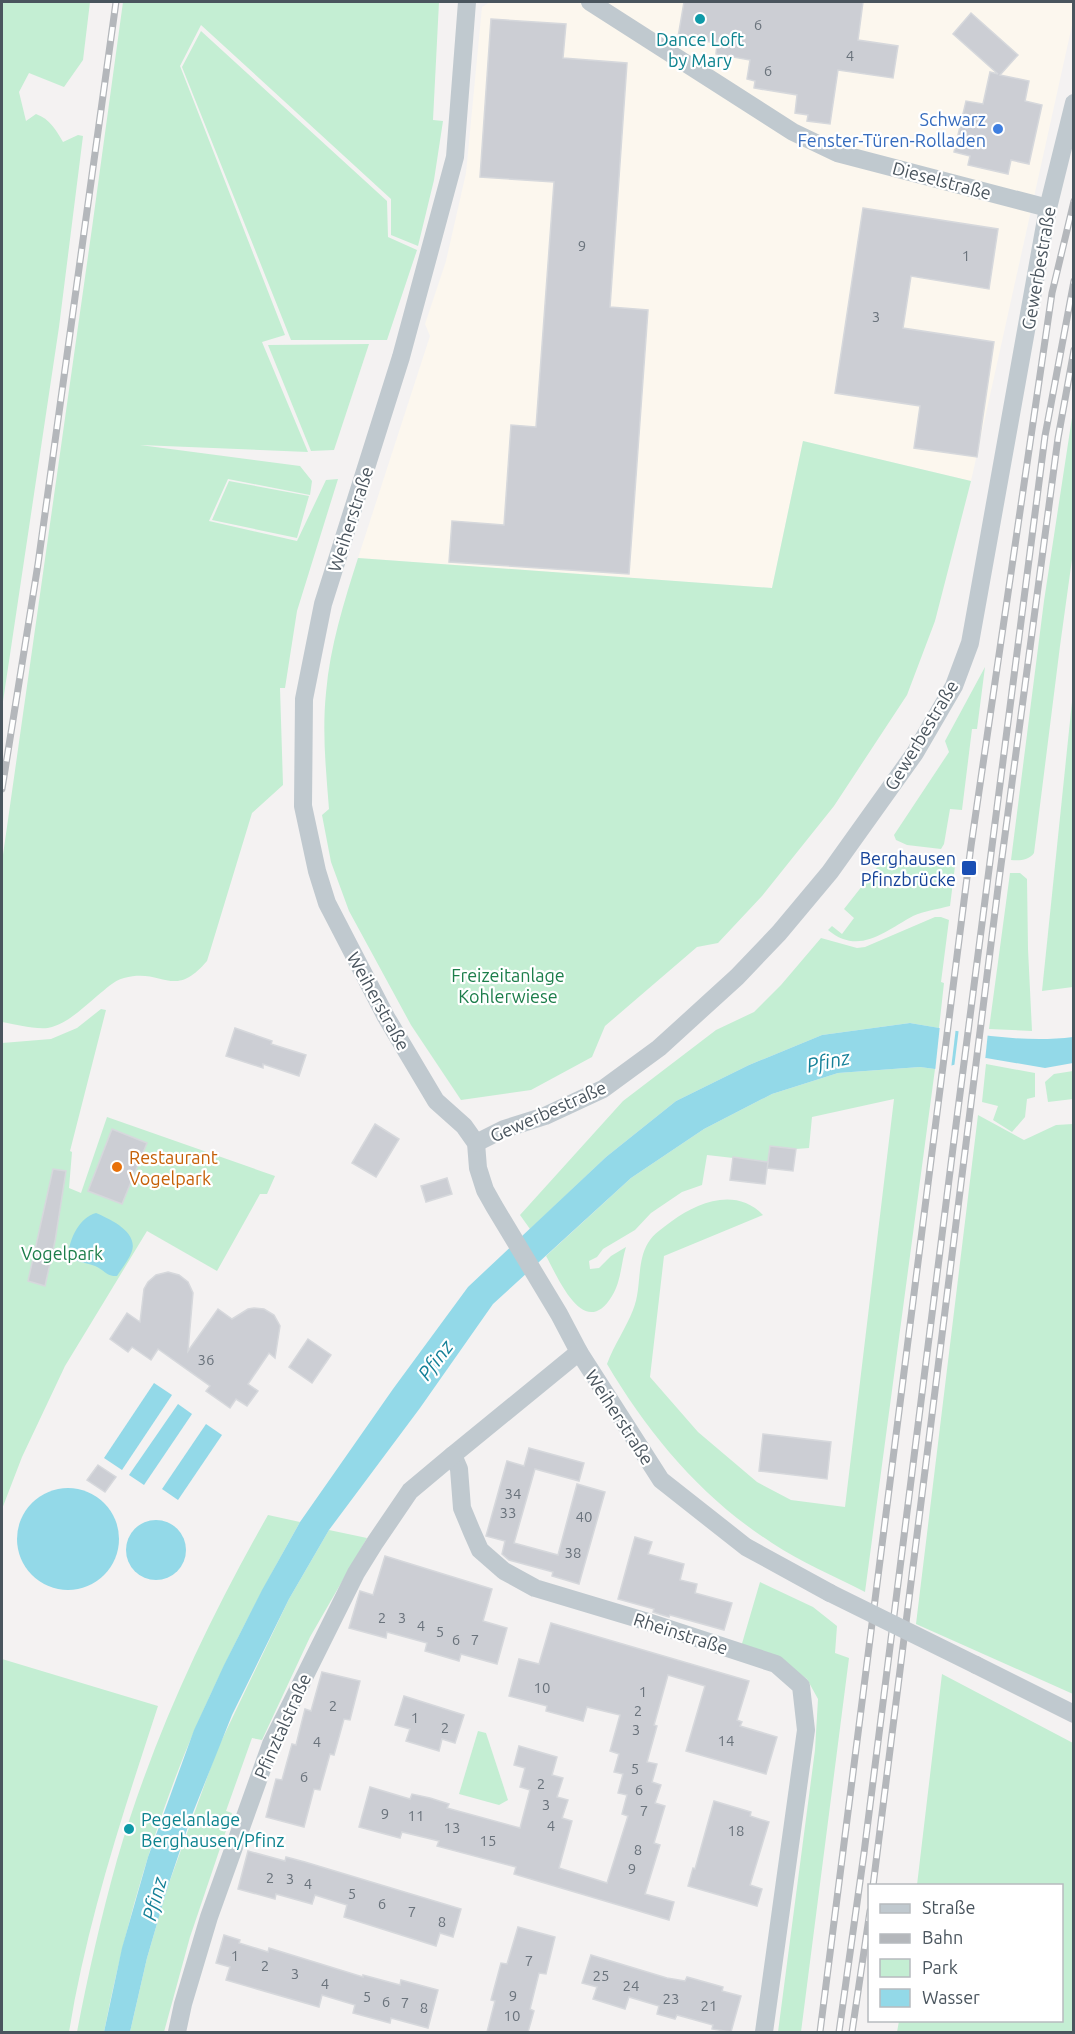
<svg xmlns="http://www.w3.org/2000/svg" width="1075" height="2034" font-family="Ubuntu,sans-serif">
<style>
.commercial{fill:#fcf7ee}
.green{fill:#c4eed3}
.water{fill:#93d9e8}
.pier{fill:#f4f2f2}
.building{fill:#ccced4;stroke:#d6d8dc;stroke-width:1.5}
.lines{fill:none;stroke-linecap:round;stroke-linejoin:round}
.street{stroke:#c0c9cf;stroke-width:18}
.rail-casing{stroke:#b4b7bb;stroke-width:7}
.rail{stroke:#fff;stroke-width:4.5;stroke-dasharray:14;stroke-linecap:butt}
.street-bridge{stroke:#c0c9cf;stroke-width:18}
.culture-dot{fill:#0f9aa8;stroke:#fff;stroke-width:2}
.shop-dot{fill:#3f7fe0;stroke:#fff;stroke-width:2}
.transit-dot{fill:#1a4fb4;stroke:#fff;stroke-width:2}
.food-dot{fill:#e8710a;stroke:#fff;stroke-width:2}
.labels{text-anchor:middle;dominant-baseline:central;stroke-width:4.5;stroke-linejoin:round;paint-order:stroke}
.number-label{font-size:15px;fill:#6a737c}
.culture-label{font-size:18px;fill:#0d838f;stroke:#fff}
.shop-label{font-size:18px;fill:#366cbe;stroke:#fff;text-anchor:end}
.street-label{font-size:18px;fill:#4a555e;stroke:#fff}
.transit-label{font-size:18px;fill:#164399;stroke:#fff;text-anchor:end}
.park-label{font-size:18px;fill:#1d7e4b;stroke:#fff}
.food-label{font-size:18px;fill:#c56008;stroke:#fff;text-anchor:start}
.water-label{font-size:20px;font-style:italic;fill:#148098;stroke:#fff}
</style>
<rect width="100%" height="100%" fill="#f4f2f2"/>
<polygon class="commercial" points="490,2 1073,2 1073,21 971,481 803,441 772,588 358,558 430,336 425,324 446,261 466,173 482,7"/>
<g class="green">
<path d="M2,2h88l-7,58 -19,27 -35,-14 -10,19 7,29 10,-7c14,5 20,16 27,28l15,-7 5,1 -24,191 -57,381z"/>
<path d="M123,2h316l-6,118 10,1 -9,59 -16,66 -27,-11v-36l-190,-174 -21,41 105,269 -23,7 46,110 -168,-7 160,21 12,15 -2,14 -82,-16 -19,42 88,20 29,-61 12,-1 -41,132 -12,77h-5l3,97 -31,28 -45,148c-34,40 -44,6 -83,17 -11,3 -18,11 -27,18 -13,11 -28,26 -45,31 -12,4 -37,-3 -50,-5v-160l90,-634z"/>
<polygon points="201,31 387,201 388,237 417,250 387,340 291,340 182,67"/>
<polygon points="369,344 334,450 311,451 268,345"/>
<path d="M1073,411v141l-13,94 -26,207c-5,7 -14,8 -23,7l33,-259z"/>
<path d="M803,441l168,40 -36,140 -28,74 -73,111 -72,90 -44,47 -21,4 -92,79 -13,31 -61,33 -70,10 -50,-75 -62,-114 -18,-49 -9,-47 7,-6c-3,-38 -7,-77 -3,-116 4,-47 18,-91 32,-135l414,30z"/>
<polygon points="229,481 309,496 297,538 212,520"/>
<polygon points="985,667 977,729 972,729 962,810 950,809 944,844 941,849 907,845 896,840 894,835 949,752 945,741"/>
<polygon points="1073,692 1073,987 1042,991"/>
<path d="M889,855l66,11 -5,40c-12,3 -26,5 -37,10 -28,15 -54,40 -85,14l4,-4 10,8 12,-16 -10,-9 41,-52z"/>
<polygon points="1010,873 1020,873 1027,879 1028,949 1032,1031 989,1029"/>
<polygon points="935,917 941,917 949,920 941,982 944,983 939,1028 910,1023 822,1035 749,1065 676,1101 606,1157 530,1229 520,1215 623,1101 716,1030 754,1012 781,985 821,938 857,948 865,947"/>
<polygon points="101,1009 106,1010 70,1151 72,1152 69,1188 81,1193 107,1117 275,1176 267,1194 260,1194 217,1271 147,1231 65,1366 22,1457 2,1509 2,1043 51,1039 77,1028"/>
<polygon points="986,1064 1035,1073 1035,1097 1027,1099 1025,1117 1012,1132 993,1120 998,1106 982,1102"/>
<path d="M920,1067l15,2 -70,523c-31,-16 -64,-30 -93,-49 -70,-45 -123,-108 -165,-179 7,-19 19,-36 26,-54 9,-21 3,-47 15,-67 6,-10 15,-15 24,-22 26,-19 64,-34 91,-6l-99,41 -14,121 48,55 59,50 34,18 54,7 49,-408 -82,18 -3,31 -13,1 -26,-3 -2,16 -61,-7 -5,30 -20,7 -31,21 -16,17 -32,19 -6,8 -8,4 1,8 9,-1 12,-12 15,-9c-5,16 -5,35 -14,49 -28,46 -54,-19 -66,-40l85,-78 73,-49 68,-35 66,-21z"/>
<polygon points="1073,1071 1073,1099 1048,1102 1045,1082 1054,1074"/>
<polygon points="978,1115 1024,1140 1056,1125 1073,1124 1073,1694 916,1624"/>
<path d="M268,1515l32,7c-38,67 -74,136 -105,207 -41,95 -71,201 -91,303h-27c11,-57 24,-115 40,-172 35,-121 89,-236 151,-345z"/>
<polygon points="329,1530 367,1538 310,1637 262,1740 252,1738 226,1811 232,1813 190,1937 164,2032 130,2032 147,1958 168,1886 217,1750 289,1599"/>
<polygon points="760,1582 813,1607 837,1626 835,1653 849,1658 801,2032 778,2032 815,1750 818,1699 807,1679 781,1660 741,1647"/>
<path d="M2,1659l156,47c-35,107 -71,215 -89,326h-67z"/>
<polygon points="942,1674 1073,1743 1073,2032 897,2032 899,2021 1062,2020 1062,1886 917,1885"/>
<polygon points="478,1731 486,1733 508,1800 499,1805 459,1794"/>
</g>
<g class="water">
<path d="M910,1023c53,9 110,21 163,14v26l-28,5 -59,-10 -51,11 -15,-2 -82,6 -66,21 -68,35 -73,49 -138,126 -73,104 -91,122 -40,69 -57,116 -40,100 -24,71 -21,72 -17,74h-26l18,-84 26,-91 46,-127 30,-65 38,-75 38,-68 93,-133 75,-102 138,-130 70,-56 73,-36 73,-30z"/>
<path d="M96,1213c14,6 42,19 36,38 -3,9 -10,17 -15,25 -10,1 -14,-7 -22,-10 -10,-4 -19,-3 -27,-11 2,-17 11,-37 28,-42z"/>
<polygon points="154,1383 172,1395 122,1470 104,1458"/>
<polygon points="178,1404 192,1414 144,1485 129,1475"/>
<polygon points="206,1424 222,1435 178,1500 162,1489"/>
<circle cx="68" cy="1539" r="51"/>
<circle cx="156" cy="1550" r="30"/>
</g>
<g class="pier">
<polygon points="940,1025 956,1027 951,1069 935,1072"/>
<polygon points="959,1028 988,1032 985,1061 954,1068"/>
</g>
<g class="building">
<polygon points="684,2 863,2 858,40 898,46 893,78 838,70 830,124 807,121 808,115 795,113 797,95 754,88 755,81 747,79 750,60 716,54 717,43 678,37"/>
<polygon points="971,13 1018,55 1000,75 1029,81 1025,101 1042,105 1029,164 1011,160 1008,174 968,165 970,156 954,152 966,101 983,104 990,72 998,74 953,34"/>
<polygon points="491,19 566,24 563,58 627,63 610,307 648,310 629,574 449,562 452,521 504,525 511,425 536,427 554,182 480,177"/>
<polygon points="863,208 998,229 989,289 911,276 903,328 994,342 977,457 914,448 920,406 835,393"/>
<polygon points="235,1028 272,1041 271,1044 306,1055 299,1076 263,1064 263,1068 226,1056"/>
<polygon points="375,1124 399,1139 376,1177 352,1163"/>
<polygon points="112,1129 147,1143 122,1204 88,1191"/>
<polygon points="770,1146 796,1149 793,1171 767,1168"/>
<polygon points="733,1157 768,1162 765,1184 730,1180"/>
<polygon points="53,1169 66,1171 55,1241 45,1286 28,1281"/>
<polygon points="447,1178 452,1194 426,1202 421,1186"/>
<polygon points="168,1272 179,1275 188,1282 193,1293 188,1351 218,1309 232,1319 248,1309 254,1308 264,1309 274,1315 280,1326 275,1358 269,1353 248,1384 258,1391 247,1406 236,1399 230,1408 206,1391 210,1386 158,1349 151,1360 132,1347 128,1352 110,1339 127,1313 140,1322 144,1289 148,1282 156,1275"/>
<polygon points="308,1339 331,1355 312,1383 289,1367"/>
<polygon points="763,1434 831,1442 827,1479 759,1471"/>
<polygon points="529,1448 584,1463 579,1481 535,1469 514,1543 558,1555 577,1484 605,1492 579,1584 552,1576 553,1572 509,1560 502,1554 505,1541 486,1536 507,1461 524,1466"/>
<polygon points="98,1465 116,1477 105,1492 87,1480"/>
<polygon points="635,1537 652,1542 648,1554 684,1564 680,1580 697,1584 695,1593 732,1603 724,1630 670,1615 669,1617 659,1614 653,1612 654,1609 618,1599"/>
<polygon points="385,1556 492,1589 483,1621 507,1628 497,1664 461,1654 459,1661 425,1651 427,1643 387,1632 386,1638 349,1628 360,1591 373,1595"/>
<polygon points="551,1623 749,1681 737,1720 742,1722 740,1726 777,1737 766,1774 686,1751 705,1686 668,1675 654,1725 657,1726 647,1762 657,1764 652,1782 661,1785 655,1803 665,1806 654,1843 660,1845 645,1894 674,1902 669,1920 514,1874 516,1867 437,1846 439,1841 402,1832 400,1838 359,1827 370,1787 410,1799 412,1794 430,1798 449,1804 447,1808 520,1828 530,1790 520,1787 525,1768 514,1765 519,1746 557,1757 552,1775 563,1778 557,1797 568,1800 562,1818 572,1821 559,1868 607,1883 628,1816 622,1814 627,1795 618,1793 623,1774 614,1772 619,1754 610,1751 620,1715 587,1707 583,1721 546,1711 547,1706 509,1696 519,1659 539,1664"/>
<polygon points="322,1672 360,1681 350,1720 344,1719 334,1755 330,1754 320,1790 314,1789 304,1827 266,1817 276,1779 282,1780 292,1744 296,1745 305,1709 311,1711"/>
<polygon points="404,1696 464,1715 455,1743 442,1739 439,1751 406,1741 410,1729 395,1725"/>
<polygon points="714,1801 751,1812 750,1816 769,1822 750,1885 762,1889 757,1906 688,1886 693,1868 695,1869"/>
<polygon points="248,1851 285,1861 286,1857 305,1862 461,1909 453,1937 440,1933 436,1946 344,1917 347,1905 315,1895 312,1904 276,1894 275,1899 238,1889"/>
<polygon points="518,1927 555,1937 546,1974 539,1973 530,2009 534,2011 528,2032 487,2032 495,2001 491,2000 501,1963 507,1964"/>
<polygon points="224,1935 240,1940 239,1943 268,1952 269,1948 363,1977 363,1975 400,1985 401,1980 438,1990 428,2028 391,2018 390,2023 353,2013 355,2005 322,1995 319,2007 226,1980 230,1967 216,1963"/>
<polygon points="591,1955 667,1978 685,1981 687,1977 723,1987 722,1991 741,1996 731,2032 712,2029 713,2025 677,2015 675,2019 657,2014 659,2006 629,1997 625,2009 593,1999 597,1987 582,1983"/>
</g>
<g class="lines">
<g class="street">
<polyline points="467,2 455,157 401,357 323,604 304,699 303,806 317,871 327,903 386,1017 436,1101 464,1126 476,1143 478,1168 485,1190 494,1206 559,1314 579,1352 661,1480 746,1547 830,1593"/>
<polyline points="590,2 793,132 837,153 1048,208"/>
<polyline points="476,1143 504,1129 545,1116 603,1089 659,1048 737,977 779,933 830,872 915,753 954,686 970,643 1048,208 1074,103"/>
<polyline points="579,1352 453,1455 459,1469 462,1508 472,1532 480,1550 504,1571 535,1588 645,1621 776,1664 801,1686 806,1730 764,2032"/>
<polyline points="976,1665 1074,1714"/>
<polyline points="177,2032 183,2004 209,1917 271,1744 356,1573 374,1544 410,1491 453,1455"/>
</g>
<g class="rail-casing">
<g id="rail">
<polyline points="2,789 38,564 116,2"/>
<polyline points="873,1886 999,880 1058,438 1074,350"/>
<polyline points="820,2032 971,846 1052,293 1074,201"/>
<polyline points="839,2032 864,1853 953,1148 1045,436 1074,281"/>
<polyline points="852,2032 870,1911"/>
</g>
</g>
<use href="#rail" class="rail"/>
<polyline class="street-bridge" points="830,1593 976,1665"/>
</g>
<g class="culture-dot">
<circle cx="700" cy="19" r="6"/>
<circle cx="129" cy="1829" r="6"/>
</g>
<circle class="shop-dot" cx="998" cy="129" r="6"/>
<rect class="transit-dot" x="961" y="860" width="16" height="16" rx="3"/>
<circle class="food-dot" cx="117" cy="1167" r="6"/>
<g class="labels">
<g class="number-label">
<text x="758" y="24">6</text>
<text x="850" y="55">4</text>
<text x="768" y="70">6</text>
<text x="582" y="245">9</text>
<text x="966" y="255">1</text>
<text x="876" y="316">3</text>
<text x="206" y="1359">36</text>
<text x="513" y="1493">34</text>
<text x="508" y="1512">33</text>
<text x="584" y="1516">40</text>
<text x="573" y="1552">38</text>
<text x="382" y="1617">2</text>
<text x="402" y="1617">3</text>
<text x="421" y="1625">4</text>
<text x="440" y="1631">5</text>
<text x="456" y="1639">6</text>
<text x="475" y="1639">7</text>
<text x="542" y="1687">10</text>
<text x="643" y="1691">1</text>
<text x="333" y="1705">2</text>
<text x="638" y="1710">2</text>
<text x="415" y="1717">1</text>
<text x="445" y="1727">2</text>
<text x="636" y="1729">3</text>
<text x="726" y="1740">14</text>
<text x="317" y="1741">4</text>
<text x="635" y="1768">5</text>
<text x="304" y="1776">6</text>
<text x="541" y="1783">2</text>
<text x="639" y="1789">6</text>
<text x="546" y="1804">3</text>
<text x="644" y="1810">7</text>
<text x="385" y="1813">9</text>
<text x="416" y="1815">11</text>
<text x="551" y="1825">4</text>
<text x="452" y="1827">13</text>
<text x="736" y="1830">18</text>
<text x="488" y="1840">15</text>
<text x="638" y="1849">8</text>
<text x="632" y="1868">9</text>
<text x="270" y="1877">2</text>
<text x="290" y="1878">3</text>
<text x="308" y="1883">4</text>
<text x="352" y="1893">5</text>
<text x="382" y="1903">6</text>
<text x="412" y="1911">7</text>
<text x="442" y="1921">8</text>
<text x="235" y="1955">1</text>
<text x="529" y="1960">7</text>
<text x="265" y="1965">2</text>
<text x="295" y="1973">3</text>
<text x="601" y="1975">25</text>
<text x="325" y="1983">4</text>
<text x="631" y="1985">24</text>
<text x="513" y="1995">9</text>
<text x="367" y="1996">5</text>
<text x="671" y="1998">23</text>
<text x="386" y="2001">6</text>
<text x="405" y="2002">7</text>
<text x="709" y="2005">21</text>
<text x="424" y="2007">8</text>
<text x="512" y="2015">10</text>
</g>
<g class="culture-label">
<text x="700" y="39">Dance Loft<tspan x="700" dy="21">by Mary</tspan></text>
<text x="141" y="1819" text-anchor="start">Pegelanlage<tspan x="141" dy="21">Berghausen/Pfinz</tspan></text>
</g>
<g class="shop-label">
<text x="986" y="119">Schwarz<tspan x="986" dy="21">Fenster-Türen-Rolladen</tspan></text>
</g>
<g class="street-label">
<text transform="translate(942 180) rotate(15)">Dieselstraße</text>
<text transform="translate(1038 268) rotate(-80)">Gewerbestraße</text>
<text transform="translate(350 519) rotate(-72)">Weiherstraße</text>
<text transform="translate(921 735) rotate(-59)">Gewerbestraße</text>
<text transform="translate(379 1001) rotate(61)">Weiherstraße</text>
<text transform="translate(548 1111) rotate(-24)">Gewerbestraße</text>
<text transform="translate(620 1417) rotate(57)">Weiherstraße</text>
<text transform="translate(681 1633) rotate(18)">Rheinstraße</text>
<text transform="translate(282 1726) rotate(-66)">Pfinztalstraße</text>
</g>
<g class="transit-label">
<text x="956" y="858">Berghausen<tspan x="956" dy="21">Pfinzbrücke</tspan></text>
</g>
<g class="park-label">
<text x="508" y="975">Freizeitanlage<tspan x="508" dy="21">Kohlerwiese</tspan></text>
<text x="62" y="1253">Vogelpark</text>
</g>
<g class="food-label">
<text x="129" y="1157">Restaurant<tspan x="129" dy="21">Vogelpark</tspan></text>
</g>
<g class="water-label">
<text transform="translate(828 1061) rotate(-12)">Pfinz</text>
<text transform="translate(435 1360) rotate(-53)">Pfinz</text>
<text transform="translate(154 1899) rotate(-75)">Pfinz</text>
</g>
</g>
<rect width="1075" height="2034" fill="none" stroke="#4a555e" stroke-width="6"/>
<rect x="868" y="1884" width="195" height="138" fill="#ffffff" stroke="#b7bbbf" stroke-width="1.5"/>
<rect x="880" y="1904" width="30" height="9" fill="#c0c9cf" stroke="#b7bbbf" stroke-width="1.5"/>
<text x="922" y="1914" font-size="18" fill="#4a555e">Straße</text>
<rect x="880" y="1934" width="30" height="9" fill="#b4b7bb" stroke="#b7bbbf" stroke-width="1.5"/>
<text x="922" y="1944" font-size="18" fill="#4a555e">Bahn</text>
<rect x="880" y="1959" width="30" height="18" fill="#c4eed3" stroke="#b7bbbf" stroke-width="1.5"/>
<text x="922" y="1974" font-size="18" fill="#4a555e">Park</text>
<rect x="880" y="1989" width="30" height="18" fill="#93d9e8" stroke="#b7bbbf" stroke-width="1.5"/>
<text x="922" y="2004" font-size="18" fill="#4a555e">Wasser</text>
</svg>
